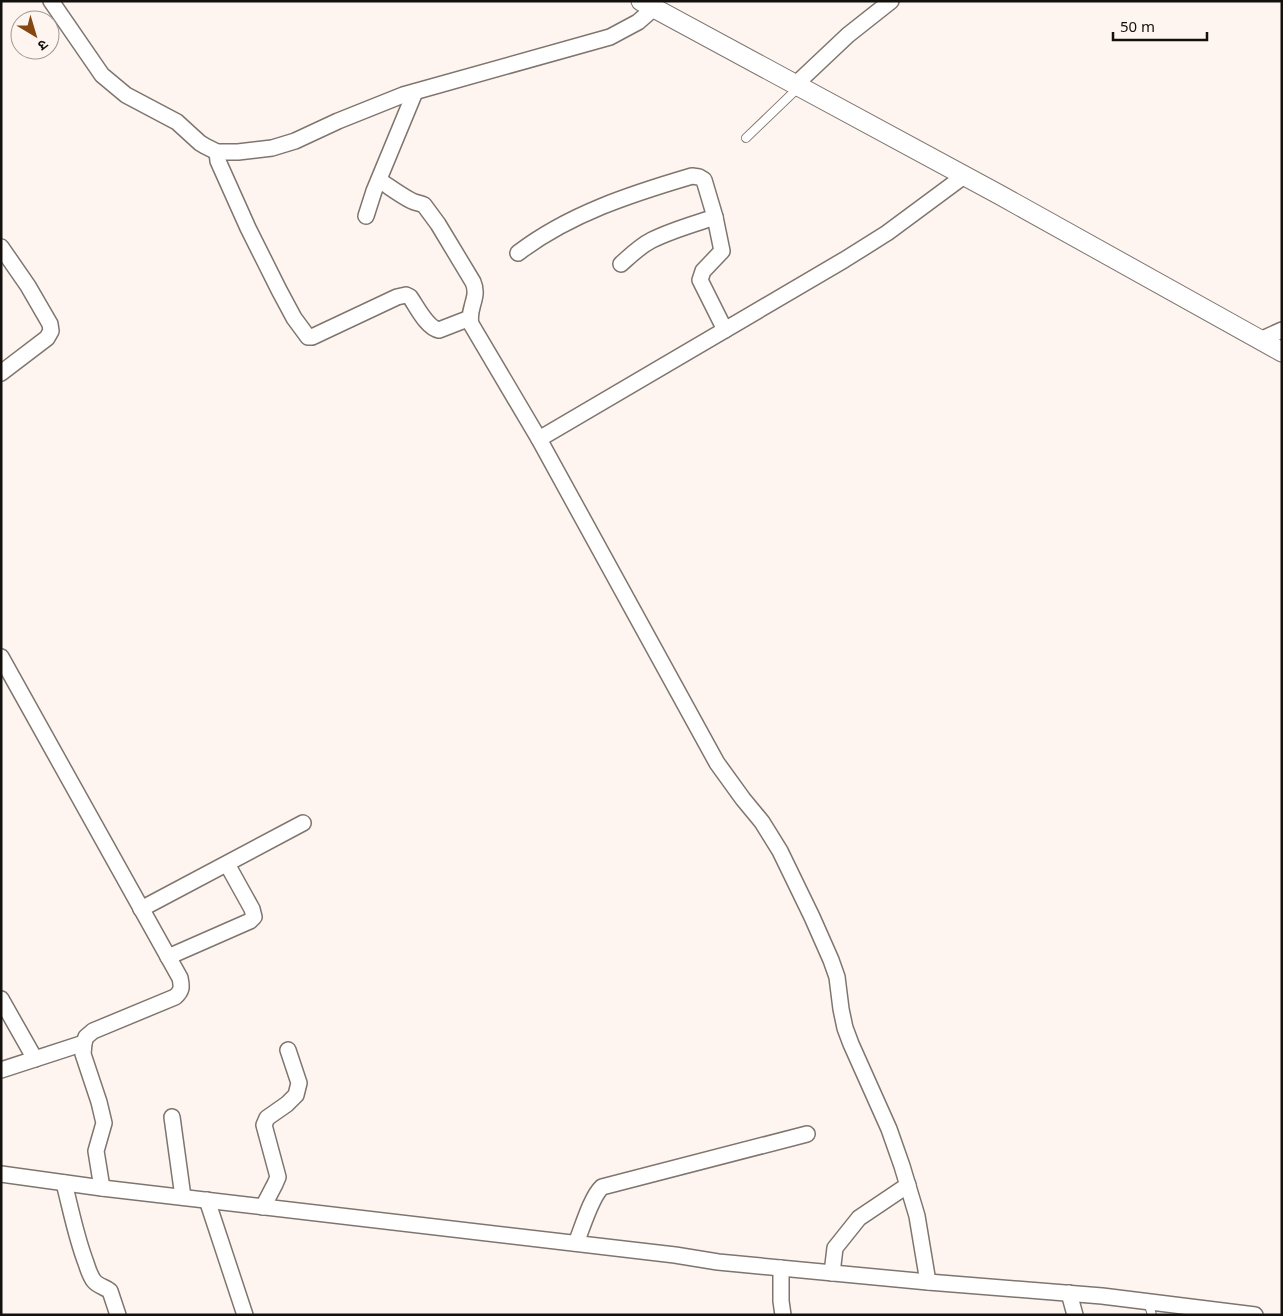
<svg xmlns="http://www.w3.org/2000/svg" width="1283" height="1316" font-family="'Noto Sans','Noto Sans Devanagari',sans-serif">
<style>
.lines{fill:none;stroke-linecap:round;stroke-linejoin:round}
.service-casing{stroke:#7e756f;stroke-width:10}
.minor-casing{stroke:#7e756f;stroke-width:18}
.tertiary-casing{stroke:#7e756f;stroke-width:21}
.service{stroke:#fff;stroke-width:8}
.minor{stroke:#fff;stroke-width:15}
.tertiary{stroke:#fff;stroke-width:19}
</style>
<rect width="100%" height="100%" fill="#fef5f0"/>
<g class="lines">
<g class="service-casing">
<g id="service">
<polyline points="746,138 799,87"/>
<polyline points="1148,1302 1152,1315"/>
</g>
</g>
<g class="minor-casing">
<g id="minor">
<polyline points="51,1 102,75 126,95 177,122 200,143 205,146 217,152 238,152 272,148 295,141 338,121 403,95 610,37 638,22 654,8"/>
<polyline points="795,85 848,35 891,1"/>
<path d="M217,152l1,9 30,67 31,62 15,28 14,19h4l85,-40 9,-2 4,2c7,10 17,31 29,33l31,-12"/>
<path d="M379,180c11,7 21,15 33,21 4,2 8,2 12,4l14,19 35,58c7,16 -6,26 -2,42l68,115 178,324 26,36 19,23 18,29 32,66 19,43 6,17 4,32 4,19 6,16 38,85 13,37 15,50 11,66"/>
<polyline points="366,216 374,191 415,92"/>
<polyline points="1,247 28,286 50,324 51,331 47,338 1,373"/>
<path d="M518,253c51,-39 113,-59 174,-77l7,1 5,3 11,37 7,34 -19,20 -3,9 25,50"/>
<path d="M621,264c10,-9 19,-18 31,-24 20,-10 42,-16 63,-23"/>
<polyline points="1260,340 1282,330"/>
<polyline points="539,439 844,260 887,233 964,176"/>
<path d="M1,657l179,321c2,9 2,13 -5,19l-82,34 -7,6 -2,6 -1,11 16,48 5,21 -8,28 6,37"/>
<polyline points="141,909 303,823"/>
<polyline points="168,957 250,921 254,917 252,909 227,864"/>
<polyline points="1,999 35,1059"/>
<polyline points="1,1070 84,1043"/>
<polyline points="172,1117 183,1197"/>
<polyline points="1,1174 102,1188 675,1255 718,1262 928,1282 1102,1296 1255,1315"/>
<path d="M64,1183c7,27 12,54 22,80 2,6 4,13 8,18 4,5 11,6 16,10l8,24"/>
<polyline points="207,1200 245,1315"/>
<polyline points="263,1207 275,1184 278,1177 264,1125 267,1118 287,1104 296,1095 299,1083 288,1050"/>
<path d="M576,1243c6,-14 15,-46 26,-56l205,-53"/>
<polyline points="781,1268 781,1301 783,1315"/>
<polyline points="832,1273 835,1248 859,1218 908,1185"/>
<polyline points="1069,1293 1075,1315"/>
</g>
</g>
<g class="tertiary-casing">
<polyline id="tertiary" points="641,1 1000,195 1282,352"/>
</g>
<use href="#service" class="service"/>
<use href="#minor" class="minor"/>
<use href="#tertiary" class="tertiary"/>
</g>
<rect width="1283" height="1316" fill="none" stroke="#13100e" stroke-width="5"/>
<g transform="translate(35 35) rotate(142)"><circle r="24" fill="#fef5f0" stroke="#a09996"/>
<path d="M0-4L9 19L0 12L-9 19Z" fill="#86460f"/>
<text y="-8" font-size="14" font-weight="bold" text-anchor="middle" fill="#13100e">उ</text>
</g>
<path d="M1113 32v8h94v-8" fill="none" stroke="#13100e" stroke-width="2.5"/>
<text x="1120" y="32" font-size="15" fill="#13100e" stroke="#fef5f0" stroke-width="4" paint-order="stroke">50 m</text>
</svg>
